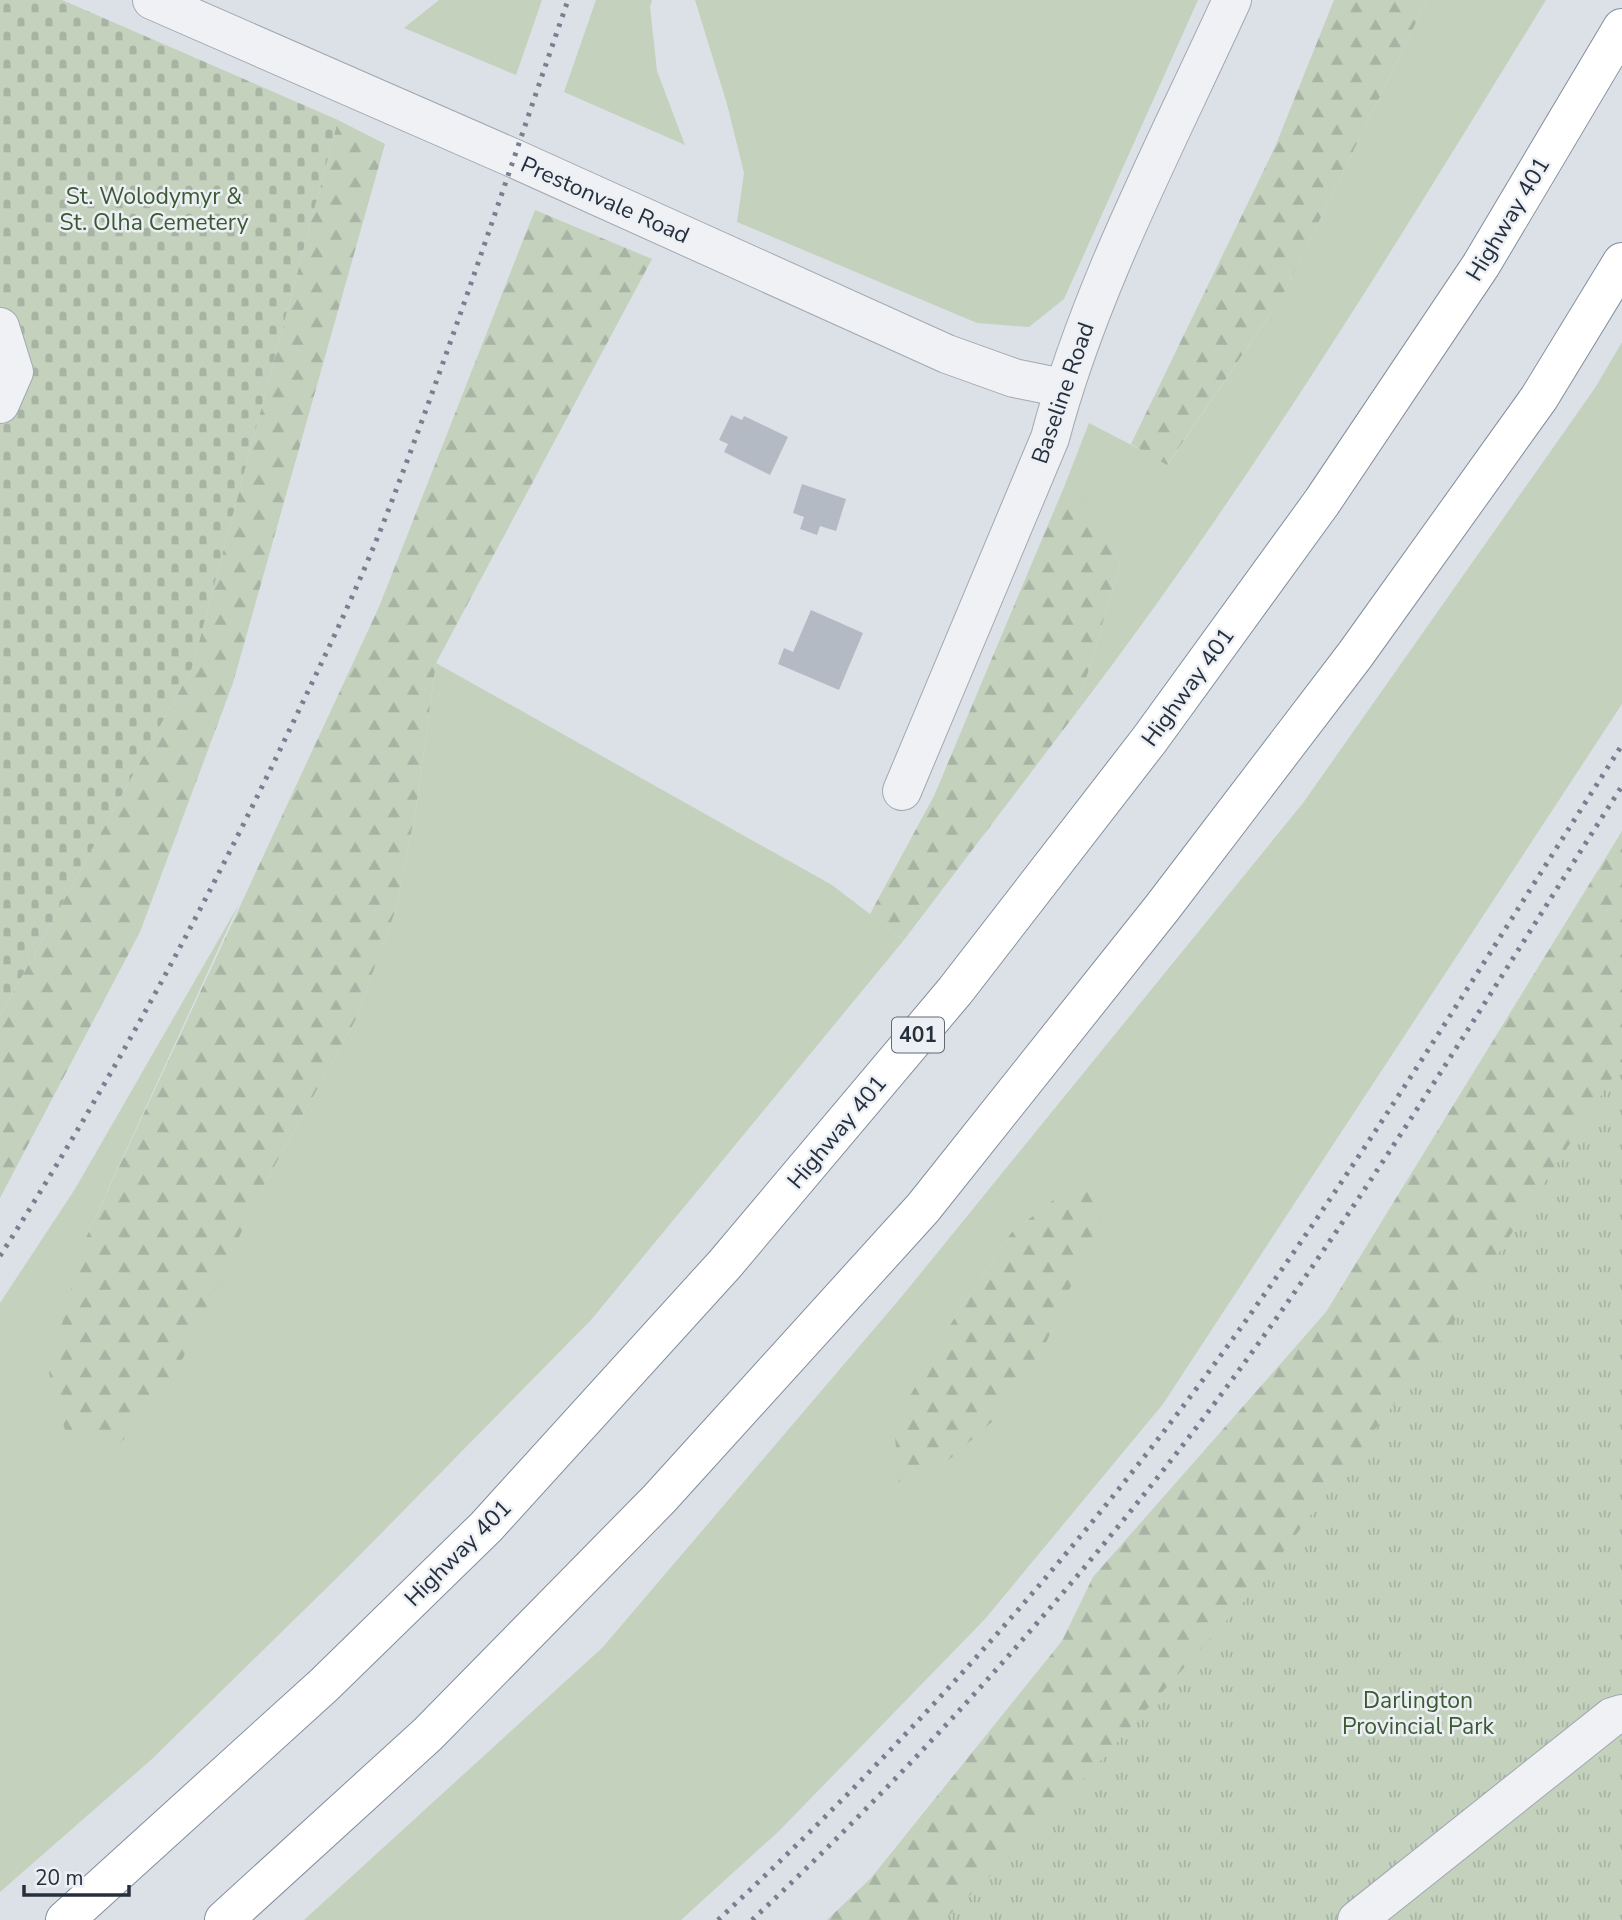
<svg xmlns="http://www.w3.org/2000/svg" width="1622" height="1920" font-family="'Nunito Sans',sans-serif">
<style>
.green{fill:#c3d1bd;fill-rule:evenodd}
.forest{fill:url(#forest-firs)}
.cemetery{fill:url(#cemetery-stones)}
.park{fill:url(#park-tufts)}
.building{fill:#b4bac4}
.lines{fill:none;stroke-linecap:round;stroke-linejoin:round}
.minor-casing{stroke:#a2a8b1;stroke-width:40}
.highway-casing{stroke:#848e9e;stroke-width:40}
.minor{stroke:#eff1f5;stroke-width:38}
.highway{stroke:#fff;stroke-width:38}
.rail{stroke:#768091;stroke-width:5;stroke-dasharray:3.5 7;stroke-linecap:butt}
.labels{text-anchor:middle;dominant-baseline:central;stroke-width:5;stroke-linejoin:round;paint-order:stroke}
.shield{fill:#ecf0f5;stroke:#616975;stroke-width:2}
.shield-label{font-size:21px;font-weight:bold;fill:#262f3e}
.park-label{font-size:23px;fill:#3b5a33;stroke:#ecf0f5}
.street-label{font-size:23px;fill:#262f3e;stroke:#ecf0f5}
</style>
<defs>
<pattern id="forest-firs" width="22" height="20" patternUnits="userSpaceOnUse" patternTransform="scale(1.75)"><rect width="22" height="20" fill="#c3d1bd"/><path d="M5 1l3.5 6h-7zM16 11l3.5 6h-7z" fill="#a7b4a4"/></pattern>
<pattern id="cemetery-stones" width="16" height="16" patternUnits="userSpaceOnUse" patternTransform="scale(1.75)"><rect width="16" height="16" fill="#c3d1bd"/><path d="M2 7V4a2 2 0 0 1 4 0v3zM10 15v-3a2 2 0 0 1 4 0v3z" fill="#a7b4a4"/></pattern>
<pattern id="park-tufts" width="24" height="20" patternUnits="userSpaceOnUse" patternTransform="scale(1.75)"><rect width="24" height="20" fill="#c3d1bd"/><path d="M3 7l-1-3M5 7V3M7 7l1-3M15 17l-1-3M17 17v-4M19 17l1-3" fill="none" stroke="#a7b4a4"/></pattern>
</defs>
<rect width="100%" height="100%" fill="#dce1e7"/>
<g class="green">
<polygon points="439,0 542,0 516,75 404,28"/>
<polygon points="596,0 652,0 650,7 657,71 685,145 564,92"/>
<polygon points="695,0 1198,0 1064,299 1029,327 977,323 737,222 744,173 727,104"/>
<path d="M1427,0h119c-149,243 -297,486 -470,713l44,-149 -22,-47 -34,-30 25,-64 79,41 114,-167z"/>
<path d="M1622,342v362l-459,700 -178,215 -206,212 -98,89h-377l299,-273 300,-352 400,-492 292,-415zM1061,1194l43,14 -58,135 -52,76 -53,48 5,-136 65,-98z"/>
<polygon points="436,663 832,885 904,940 591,1320 349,1566 152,1759 0,1892 0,1303 75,1189 239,904 84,1242 259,1194 355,1021 396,909 416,808"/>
</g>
<g class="forest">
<polygon points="1334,0 1427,0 1282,297 1167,465 1131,444 1275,147"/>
<polygon points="338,120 385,144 233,683 140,932 0,1198 0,1016 192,668"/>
<polygon points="535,210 652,259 436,663 416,808 396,909 355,1021 259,1194 170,1386 117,1447 65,1430 49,1373 84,1242 379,607"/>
<polygon points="1064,487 1098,516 1120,564 1076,713 904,940 870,914 934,796"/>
<polygon points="1622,831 1622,1920 827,1920 871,1878 1062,1641 1093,1577 1326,1312"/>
<polygon points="1094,1190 1105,1208 1046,1343 995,1419 941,1467 899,1483 894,1425 946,1331 1011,1233 1061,1194"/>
</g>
<polygon class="cemetery" points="0,0 62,0 338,120 192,668 0,1016"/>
<polygon class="park" points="1622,1063 1622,1920 944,1920 1036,1832 1256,1588 1445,1336"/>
<g class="building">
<polygon points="731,415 742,420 744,416 788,437 770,475 724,452 728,444 719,440"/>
<polygon points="802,484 846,499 836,531 820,526 817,535 800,529 804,517 793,513"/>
<polygon points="811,610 863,633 839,690 778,664 784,648 793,652"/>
</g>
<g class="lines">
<g class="minor-casing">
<g id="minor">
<polyline points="152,0 513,158 947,354 1014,378 1063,388"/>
<polyline points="0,327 14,372 0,404"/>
<path d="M902,791l148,-353c39,-149 118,-297 182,-438"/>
<polyline points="1357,1920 1612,1717 1622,1714"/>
</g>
</g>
<g class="highway-casing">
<g id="highway">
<polyline points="65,1920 324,1685 486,1527 725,1264 955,991 1150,739 1322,502 1481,265 1622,28"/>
<polyline points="224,1920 428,1734 659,1499 923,1208 1162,908 1355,655 1539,398 1622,262"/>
</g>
</g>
<use href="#minor" class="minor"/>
<use href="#highway" class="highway"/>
<g class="rail">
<path d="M0,1256c108,-169 202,-343 288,-523 35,-73 71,-147 100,-222 65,-168 121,-340 180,-511"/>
<path d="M718,1920c201,-187 383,-393 541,-618 128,-181 244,-371 363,-557"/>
<path d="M752,1920c149,-139 287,-292 413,-452 169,-215 310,-452 457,-682"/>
</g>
</g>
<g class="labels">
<rect class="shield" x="892" y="1017.5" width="52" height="35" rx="5"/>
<g class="shield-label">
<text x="918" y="1035">401</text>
</g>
<g class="park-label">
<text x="154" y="196">St. Wolodymyr &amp;<tspan x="154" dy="26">St. Olha Cemetery</tspan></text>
<text x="1418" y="1700">Darlington<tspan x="1418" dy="26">Provincial Park</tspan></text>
</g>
<g class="street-label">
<text transform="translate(605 200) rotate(24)">Prestonvale Road</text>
<text transform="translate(1508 219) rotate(-59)">Highway 401</text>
<text transform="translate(1063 393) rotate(-71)">Baseline Road</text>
<text transform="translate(1188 687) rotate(-54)">Highway 401</text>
<text transform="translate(837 1132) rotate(-50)">Highway 401</text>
<text transform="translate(458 1553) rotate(-45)">Highway 401</text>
</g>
</g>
<path d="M24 1885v10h105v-10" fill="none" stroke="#262f3e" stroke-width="3.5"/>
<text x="35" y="1885" font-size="21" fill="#262f3e" stroke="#ecf0f5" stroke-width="5" paint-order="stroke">20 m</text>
</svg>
